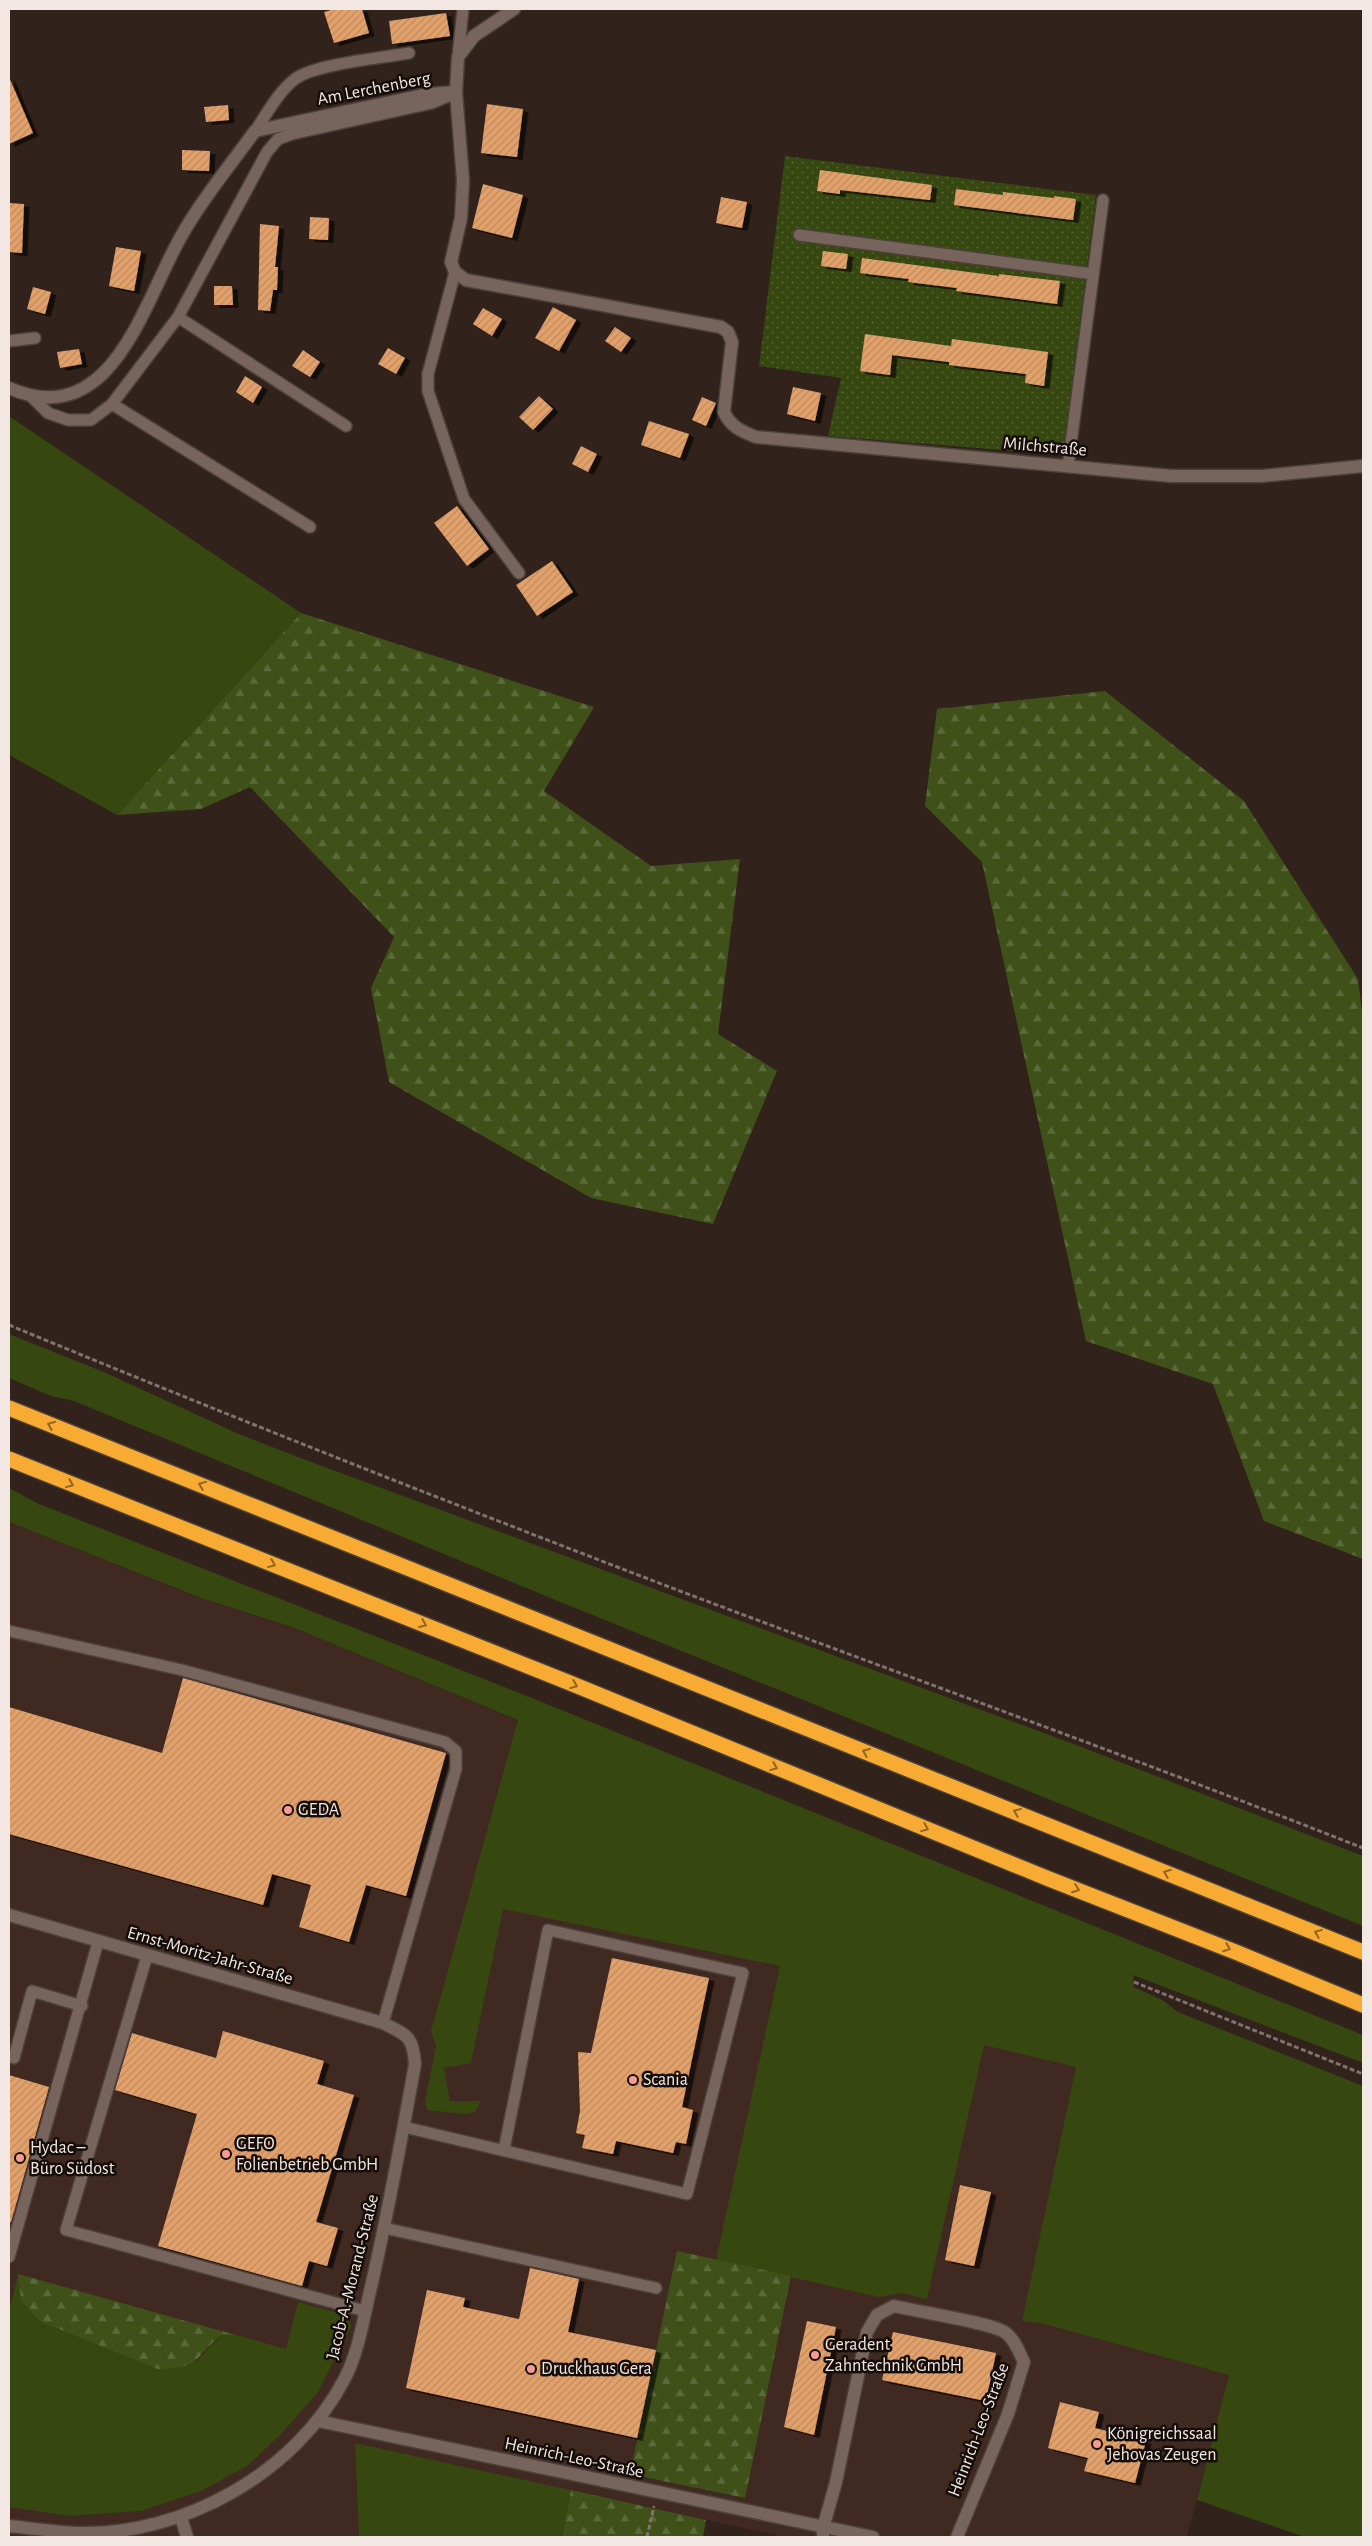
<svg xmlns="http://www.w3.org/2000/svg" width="1372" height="2546" font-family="'Alegreya Sans',sans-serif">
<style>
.built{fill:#3f2920}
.green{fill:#364710}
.forest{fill:url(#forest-firs)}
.garden{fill:url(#garden-dots)}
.building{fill:url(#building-hatch);filter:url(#shadow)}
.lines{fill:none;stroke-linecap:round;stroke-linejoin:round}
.lane-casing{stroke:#4c403a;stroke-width:14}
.street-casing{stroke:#4c403a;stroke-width:15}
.highway-casing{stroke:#4c403a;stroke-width:18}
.path{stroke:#80726c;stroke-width:3;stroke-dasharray:5 2.5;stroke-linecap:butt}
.lane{stroke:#77645c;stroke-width:11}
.street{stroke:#77645c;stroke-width:12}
.highway{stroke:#f7ab33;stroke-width:15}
.oneway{stroke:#916421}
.poi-dot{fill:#f59c92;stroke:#140d0a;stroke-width:2}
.labels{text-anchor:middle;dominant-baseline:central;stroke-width:5;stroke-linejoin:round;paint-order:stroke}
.street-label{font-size:18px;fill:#f2e7e2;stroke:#140d0a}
.poi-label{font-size:18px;fill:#f2e7e2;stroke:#140d0a;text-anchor:start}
</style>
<defs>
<pattern id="forest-firs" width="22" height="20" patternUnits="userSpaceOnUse" patternTransform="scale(1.25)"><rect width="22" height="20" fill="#3f5119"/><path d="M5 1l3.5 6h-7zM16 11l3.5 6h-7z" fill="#5b6a3a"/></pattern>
<pattern id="garden-dots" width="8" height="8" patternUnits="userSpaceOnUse" patternTransform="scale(1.25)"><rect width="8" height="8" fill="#364710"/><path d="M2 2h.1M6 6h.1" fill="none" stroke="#546232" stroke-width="1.8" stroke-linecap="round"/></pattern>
<pattern id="building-hatch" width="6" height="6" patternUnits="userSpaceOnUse" patternTransform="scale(1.25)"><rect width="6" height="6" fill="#e3a16b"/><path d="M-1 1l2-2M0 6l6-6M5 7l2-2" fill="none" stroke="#bc8a61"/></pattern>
<filter id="shadow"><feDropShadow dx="5.5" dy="3" stdDeviation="0" flood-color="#0009"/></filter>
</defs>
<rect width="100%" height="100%" fill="#31221b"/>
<polygon class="built" points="9,1522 200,1598 294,1628 1133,1974 1134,1987 1164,2001 1041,2322 1230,2375 1187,2537 785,2537 355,2443 359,2537 9,2537"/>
<g class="green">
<polygon points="9,416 301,613 117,815 9,755"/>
<polygon points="9,1334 106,1373 241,1435 314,1463 1071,1743 1363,1856 1363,1926 553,1599 74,1401 51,1396 9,1378"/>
<polygon points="9,1488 39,1504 527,1696 1363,2035 1363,2063 1133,1975 1134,1987 1164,2001 1178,2012 1363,2086 1363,2537 1305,2537 1197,2500 1229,2375 1041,2323 1022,2321 1076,2067 984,2045 927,2299 901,2293 878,2297 716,2260 780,1966 503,1909 471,2063 444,2068 450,2101 481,2101 475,2112 464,2114 427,2110 425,2102 436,2046 431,2031 518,1720 292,1627 201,1598 9,1522"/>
<polygon points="18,2274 21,2300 197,2361 221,2335 236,2335 286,2349 298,2302 347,2315 351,2326 318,2392 282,2433 247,2466 201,2491 141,2511 70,2516 9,2507 9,2311"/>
<polygon points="355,2443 571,2490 562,2537 359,2537"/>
</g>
<g class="forest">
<polygon points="301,613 594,707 544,791 651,866 740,859 718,1034 777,1071 713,1224 591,1198 389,1082 371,988 394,937 250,787 201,809 117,815"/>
<polygon points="1105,691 1244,801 1358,979 1363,1019 1363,1559 1264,1521 1213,1384 1086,1341 982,862 925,806 937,709"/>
<polygon points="677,2251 791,2276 745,2498 630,2474"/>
<path d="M18,2274l218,61h-15c-28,24 -20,33 -63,34l-119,-48 -18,-21z"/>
<polygon points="571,2490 706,2520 703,2537 562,2537"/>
</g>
<polygon class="garden" points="785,156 1096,195 1063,455 828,436 841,378 759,366"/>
<g class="building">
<polygon points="335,9 362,9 369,33 334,43 324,12"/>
<polygon points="446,13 450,36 392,44 389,21"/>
<polygon points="9,77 33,133 9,144"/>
<polygon points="487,104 523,109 517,157 481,153"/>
<polygon points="228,105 229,120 206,122 204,107"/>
<polygon points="182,150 210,151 209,171 182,170"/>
<polygon points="820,170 932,185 930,200 840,190 840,194 817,191"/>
<polygon points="483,184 523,195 512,238 472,228"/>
<polygon points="956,189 1003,195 1003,192 1054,198 1054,196 1076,199 1073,220 954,205"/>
<polygon points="721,197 747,202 742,228 716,223"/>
<polygon points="9,203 24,204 22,253 9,252"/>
<polygon points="310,217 329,218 328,240 309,239"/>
<polygon points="260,224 279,226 275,267 278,267 277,290 273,290 270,311 258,310"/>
<polygon points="116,247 141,251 134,291 109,286"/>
<polygon points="823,251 848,254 846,269 821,266"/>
<polygon points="862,258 999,276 999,274 1060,281 1057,304 956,291 957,288 908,282 909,279 860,273"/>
<polygon points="214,286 232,286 233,305 214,305"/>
<polygon points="33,287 51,292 45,314 27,309"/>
<polygon points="553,307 576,320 559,351 535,338"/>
<polygon points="483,308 502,319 492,336 473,324"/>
<polygon points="615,327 631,338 621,352 605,341"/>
<polygon points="865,334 951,346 952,339 1048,352 1044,386 1025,383 1026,374 949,365 949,362 892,355 890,375 860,371"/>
<polygon points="388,348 405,358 396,374 378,364"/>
<polygon points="79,349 82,364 60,368 57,352"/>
<polygon points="303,350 320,362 310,377 292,366"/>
<polygon points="245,376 262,387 253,403 236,392"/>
<polygon points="793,387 821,393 815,421 787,414"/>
<polygon points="539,396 553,409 533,430 519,417"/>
<polygon points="702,397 716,403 706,426 692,420"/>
<polygon points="649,421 689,434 680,458 641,445"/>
<polygon points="581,446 597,454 588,472 572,464"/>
<polygon points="457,506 489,549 467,566 434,523"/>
<polygon points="552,561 573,592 537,616 516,585"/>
<polygon points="183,1678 446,1753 406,1896 366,1885 349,1942 299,1927 311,1885 272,1874 263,1905 9,1834 9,1707 162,1753"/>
<polygon points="612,1958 709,1978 682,2107 693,2110 686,2144 676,2142 673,2153 616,2141 613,2154 582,2148 585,2135 576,2133 580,2111 578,2052 591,2053"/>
<polygon points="223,2031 324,2061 317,2084 354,2095 316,2222 338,2228 327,2266 309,2261 302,2286 158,2246 197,2114 115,2090 132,2033 216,2058"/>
<polygon points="9,2075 49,2087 11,2222 9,2222"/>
<polygon points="960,2185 991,2192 974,2266 945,2260"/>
<polygon points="530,2268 579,2279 568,2332 656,2350 637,2438 406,2388 427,2290 465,2298 463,2307 519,2319"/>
<polygon points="807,2321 836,2327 814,2435 784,2427"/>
<polygon points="893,2332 996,2353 986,2401 882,2380"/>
<polygon points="1060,2402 1099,2412 1095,2428 1146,2441 1135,2483 1084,2471 1088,2458 1048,2448"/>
</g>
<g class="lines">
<g class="lane-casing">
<g id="lane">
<polyline points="458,57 463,9"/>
<path d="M255,131c12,-17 23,-39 40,-52 20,-15 88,-21 114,-26"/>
<polyline points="799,235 1093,274"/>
<polyline points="455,272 428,374 428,391 464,499 519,573"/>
<polyline points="178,317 346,426"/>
<polyline points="9,341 35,338"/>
<polyline points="31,396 48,413 68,420 91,420 112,404 178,317 267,152 278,139 292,134 432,103 453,94"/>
<polyline points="112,404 310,527"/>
<polyline points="1068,466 1103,200"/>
<polyline points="9,1631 182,1670 445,1742 456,1751 456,1769 383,2023"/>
<polyline points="147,1956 66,2230 365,2311"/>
<polyline points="14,2058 32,1991 82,2006"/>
<polyline points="404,2127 687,2194 743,1973 548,1930 504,2150"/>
<polyline points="384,2228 656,2288"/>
<polyline points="9,2257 98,1942"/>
</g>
</g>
<g class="street-casing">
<g id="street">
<polyline points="456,92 458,57 474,36 514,9"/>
<path d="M9,388c107,47 136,-95 177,-160 20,-34 46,-65 69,-97l173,-37 28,-2 7,88 -2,38 -10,44 4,10 11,8 255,47 7,5 4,10 -8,70c7,15 17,19 32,25l415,39h91l101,-10"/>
<path d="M9,1915l374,108c24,12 30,13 32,41 -13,73 -27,147 -43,219 -8,31 -12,66 -27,95 -49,95 -162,158 -268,155 -23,-1 -46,-5 -68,-7"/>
<polyline points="318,2421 873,2537"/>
<polyline points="181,2517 187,2537"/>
<path d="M823,2537v-9l13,-46 31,-150 10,-17 17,-9c20,5 100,17 112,27 9,7 13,19 18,29l-16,52 -51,123"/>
</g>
</g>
<g class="highway-casing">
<g id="highway">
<polyline points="9,1408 1363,1952"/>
<polyline points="9,1459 570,1683 1049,1879 1238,1953 1363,2005"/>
</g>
</g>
<g class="path">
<path d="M9,1325c222,92 446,180 671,266 228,86 457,168 683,257"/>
<polyline points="1134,1982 1363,2074"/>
<polyline points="647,2537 654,2506"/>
</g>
<use href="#lane" class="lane"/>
<use href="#street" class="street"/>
<use href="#highway" class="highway"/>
</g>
<defs><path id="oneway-chevron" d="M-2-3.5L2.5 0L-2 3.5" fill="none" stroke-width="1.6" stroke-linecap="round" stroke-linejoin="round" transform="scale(1.25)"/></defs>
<g class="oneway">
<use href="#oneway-chevron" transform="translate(51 1425) rotate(-158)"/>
<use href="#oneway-chevron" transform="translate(70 1484) rotate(22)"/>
<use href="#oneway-chevron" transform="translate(202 1485) rotate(-158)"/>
<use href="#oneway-chevron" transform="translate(272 1564) rotate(22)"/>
<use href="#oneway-chevron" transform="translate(423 1624) rotate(22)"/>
<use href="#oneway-chevron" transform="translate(574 1685) rotate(22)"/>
<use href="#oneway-chevron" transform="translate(866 1752) rotate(-158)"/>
<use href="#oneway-chevron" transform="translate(774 1767) rotate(22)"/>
<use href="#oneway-chevron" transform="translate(1017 1812) rotate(-158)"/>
<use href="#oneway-chevron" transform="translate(925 1828) rotate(22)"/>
<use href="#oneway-chevron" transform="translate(1167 1873) rotate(-158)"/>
<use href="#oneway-chevron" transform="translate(1076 1889) rotate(21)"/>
<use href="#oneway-chevron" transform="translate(1318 1933) rotate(-158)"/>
<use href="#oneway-chevron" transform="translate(1227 1948) rotate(21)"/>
</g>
<g class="poi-dot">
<circle cx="288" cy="1810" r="5"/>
<circle cx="633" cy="2080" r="5"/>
<circle cx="226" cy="2154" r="5"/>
<circle cx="20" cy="2158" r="5"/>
<circle cx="815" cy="2355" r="5"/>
<circle cx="531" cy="2369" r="5"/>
<circle cx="1097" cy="2444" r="5"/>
</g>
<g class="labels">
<g class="street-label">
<text transform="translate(374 89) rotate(-11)">Am Lerchenberg</text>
<text transform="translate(1045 447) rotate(5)">Milchstraße</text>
<text transform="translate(210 1956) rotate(16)">Ernst-Moritz-Jahr-Straße</text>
<text transform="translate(353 2277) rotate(-76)">Jacob-A.-Morand-Straße</text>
<text transform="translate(979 2430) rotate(-69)">Heinrich-Leo-Straße</text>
<text transform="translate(574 2458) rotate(12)">Heinrich-Leo-Straße</text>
</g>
<g class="poi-label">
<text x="298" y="1810">GEDA</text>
<text x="643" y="2080">Scania</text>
<text x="236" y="2144">GEFO<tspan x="236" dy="21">Folienbetrieb GmbH</tspan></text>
<text x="30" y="2148">Hydac –<tspan x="30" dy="21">Büro Südost</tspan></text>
<text x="825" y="2345">Geradent<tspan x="825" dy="21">Zahntechnik GmbH</tspan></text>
<text x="541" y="2369">Druckhaus Gera</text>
<text x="1107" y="2434">Königreichssaal<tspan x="1107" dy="21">Jehovas Zeugen</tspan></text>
</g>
</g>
<rect width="1372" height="2546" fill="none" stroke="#f2e7e2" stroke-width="20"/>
</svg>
